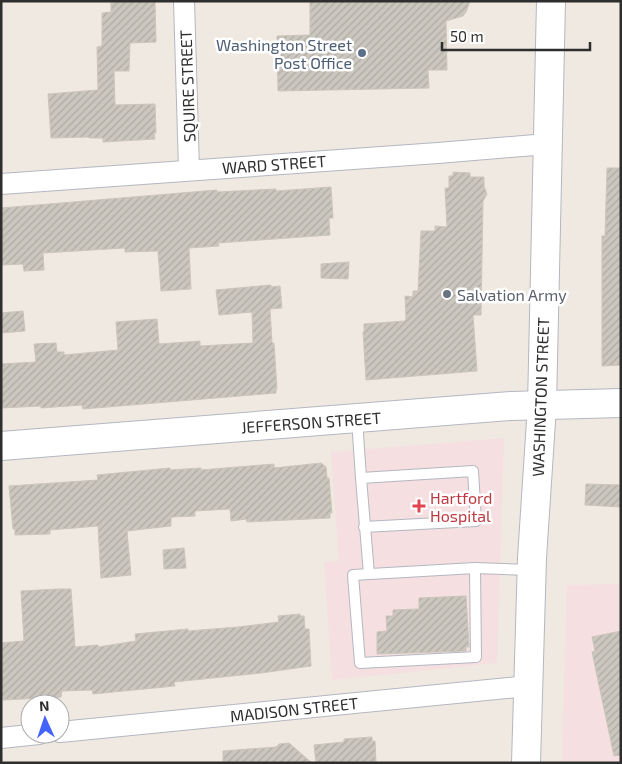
<svg xmlns="http://www.w3.org/2000/svg" width="622" height="764" font-family="'Exo 2',sans-serif">
<style>
.medical{fill:#f5dfe0}
.building{fill:url(#building-hatch);stroke:#cbc5ba}
.lines{fill:none;stroke-linecap:round;stroke-linejoin:round}
.lane-casing{stroke:#b4b7c1;stroke-width:12}
.street-casing{stroke:#b4b7c1;stroke-width:22}
.secondary-casing{stroke:#b4b7c1;stroke-width:30}
.lane{stroke:#fff;stroke-width:10}
.street{stroke:#fff;stroke-width:20}
.secondary{stroke:#fff;stroke-width:28}
.service-dot{fill:#5c6f8a;stroke:#fff;stroke-width:2}
.worship-dot{fill:#6b7280;stroke:#fff;stroke-width:2}
.health-dot{fill:#e0444e;stroke:#fff;stroke-width:2}
.labels{text-anchor:middle;dominant-baseline:central;stroke-width:5;stroke-linejoin:round;paint-order:stroke}
.service-label{font-size:16px;fill:#4e5e75;stroke:#fff;text-anchor:end}
.street-label{font-size:16px;fill:#2e2e2e;stroke:#fff}
.worship-label{font-size:16px;fill:#5b616d;stroke:#fff;text-anchor:start}
.health-label{font-size:16px;fill:#be3a42;stroke:#fff;text-anchor:start}
</style>
<defs>
<pattern id="building-hatch" width="6" height="6" patternUnits="userSpaceOnUse" patternTransform="scale(1.25)"><rect width="6" height="6" fill="#cbc7bf"/><path d="M-1 1l2-2M0 6l6-6M5 7l2-2" fill="none" stroke="#afaba4"/></pattern>
</defs>
<rect width="100%" height="100%" fill="#efe9e1"/>
<g class="medical">
<polygon points="504,438 497,663 332,680 324,562 339,561 331,452"/>
<polygon points="621,584 621,763 562,763 567,585"/>
</g>
<g class="building">
<polygon points="111,1 155,1 156,42 130,43 129,71 114,71 115,105 155,104 156,133 154,133 155,139 103,142 103,138 89,138 89,137 51,138 48,94 98,90 97,47 102,46 102,13 111,12"/>
<polygon points="310,1 470,1 466,12 463,16 446,21 447,70 428,70 429,88 278,91 277,36 310,35"/>
<polygon points="607,168 621,168 621,365 602,366 602,236 605,236"/>
<polygon points="453,172 470,173 470,177 484,177 484,186 487,194 483,201 481,315 473,315 477,371 366,380 363,332 364,332 364,324 405,321 406,319 405,296 413,297 413,291 418,291 421,231 435,231 435,226 447,227 445,188 449,188 449,176 453,176"/>
<polygon points="331,187 333,218 329,218 330,235 218,243 219,246 189,248 191,289 161,291 158,251 125,252 125,248 43,253 44,270 24,271 23,264 1,265 1,208 217,190 217,192 276,189 276,191"/>
<polygon points="349,262 348,279 321,278 321,264"/>
<polygon points="271,285 271,287 280,286 282,308 270,309 272,343 274,343 277,389 276,389 276,393 83,409 82,405 41,408 41,406 1,408 1,364 36,362 34,344 56,343 57,352 64,352 64,355 118,350 116,322 157,319 159,344 200,341 200,346 253,343 252,312 219,315 216,290"/>
<polygon points="23,311 25,331 1,333 1,313"/>
<polygon points="321,463 326,467 327,478 329,478 332,513 330,513 330,518 247,522 246,519 231,521 230,509 195,511 195,516 173,517 171,518 171,526 127,531 131,575 101,578 98,526 50,530 50,534 15,535 15,529 13,529 9,486 98,480 97,475 170,468 170,470 201,468 201,470 274,464 274,468"/>
<polygon points="586,484 621,485 621,507 585,505"/>
<polygon points="184,548 186,568 164,569 163,550"/>
<polygon points="58,589 71,589 75,647 98,645 98,647 136,641 135,634 188,629 188,631 238,627 279,622 278,616 300,614 300,616 304,616 305,629 309,629 311,666 261,673 174,682 175,686 93,694 92,690 62,691 61,697 3,700 3,697 1,697 1,643 24,641 21,591"/>
<polygon points="466,596 469,647 466,647 466,651 377,654 377,632 387,631 386,616 393,616 393,610 419,609 419,598"/>
<polygon points="621,631 621,755 614,756 592,652 595,651 592,637"/>
<polygon points="372,737 372,741 375,741 376,763 316,763 314,745 344,742 344,739"/>
<polygon points="289,743 312,763 223,763 223,751 276,747 279,744"/>
</g>
<g class="lines">
<g class="lane-casing">
<g id="lane">
<polyline points="357,419 361,478"/>
<polyline points="364,527 476,521 473,471 361,478 369,574"/>
<polyline points="475,568 476,657 360,663 353,575 475,568 530,570"/>
</g>
</g>
<g class="street-casing">
<g id="street">
<polyline points="184,1 189,170"/>
<polyline points="1,184 438,153 547,144"/>
<polyline points="60,732 528,686"/>
<polyline points="1,738 39,734"/>
</g>
</g>
<g class="secondary-casing">
<g id="secondary">
<polyline points="1,446 511,406 621,403"/>
<polyline points="526,763 532,558 542,406 551,1"/>
</g>
</g>
<use href="#lane" class="lane"/>
<use href="#street" class="street"/>
<use href="#secondary" class="secondary"/>
</g>
<circle class="service-dot" cx="362" cy="53" r="5"/>
<circle class="worship-dot" cx="447" cy="294" r="5"/>
<path class="health-dot" d="M416.5 498.5h5v5h5v5h-5v5h-5v-5h-5v-5h5z"/>
<g class="labels">
<g class="service-label">
<text x="352" y="44">Washington Street<tspan x="352" dy="18">Post Office</tspan></text>
</g>
<g class="street-label">
<text transform="translate(187 86) rotate(-92)">SQUIRE STREET</text>
<text transform="translate(274 164) rotate(-4)">WARD STREET</text>
<text transform="translate(540 397) rotate(-88)">WASHINGTON STREET</text>
<text transform="translate(311 422) rotate(-4)">JEFFERSON STREET</text>
<text transform="translate(294 709) rotate(-6)">MADISON STREET</text>
</g>
<g class="worship-label">
<text x="457" y="294">Salvation Army</text>
</g>
<g class="health-label">
<text x="430" y="497">Hartford<tspan x="430" dy="18">Hospital</tspan></text>
</g>
</g>
<rect width="622" height="764" fill="none" stroke="#2e2e2e" stroke-width="5"/>
<g transform="translate(45 719) rotate(357)"><circle r="24" fill="#ffffff" stroke="#ababab"/>
<path d="M0-4L9 19L0 12L-9 19Z" fill="#4264fb"/>
<text y="-8" font-size="14" font-weight="bold" text-anchor="middle" fill="#2e2e2e">N</text>
</g>
<path d="M442 42v8h148v-8" fill="none" stroke="#2e2e2e" stroke-width="2.5"/>
<text x="450" y="42" font-size="15" fill="#2e2e2e" stroke="#ffffff" stroke-width="4" paint-order="stroke">50 m</text>
</svg>
